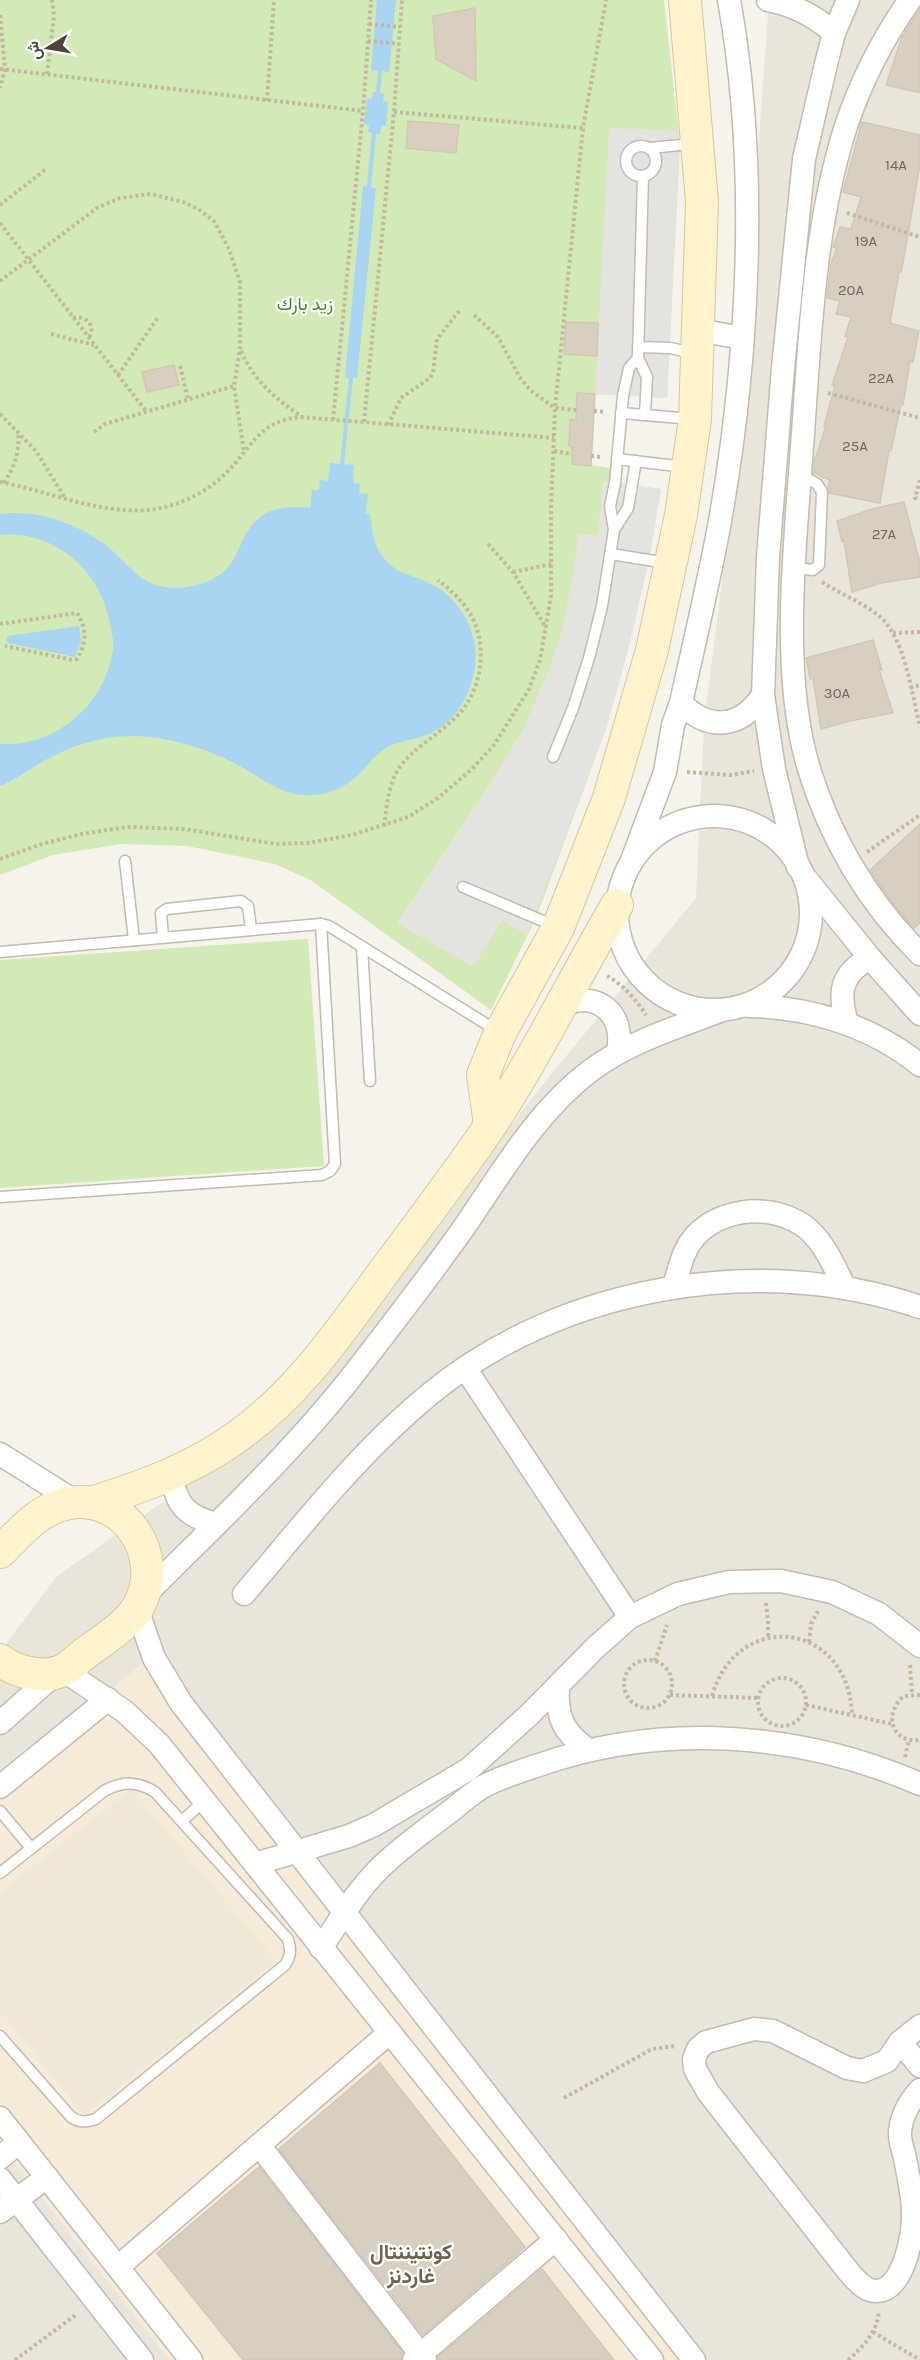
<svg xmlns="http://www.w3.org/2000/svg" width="920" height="2360" font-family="Karla,Vazirmatn,sans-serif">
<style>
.residential{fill:#eae5da}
.commercial{fill:#f7ead8}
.education{fill:#efe8d6}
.green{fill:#d2eab5}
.parking{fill:#e5e3e0}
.water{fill:#a9d4f2}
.building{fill:#d8cfc1;stroke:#d3c7b4;stroke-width:1.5}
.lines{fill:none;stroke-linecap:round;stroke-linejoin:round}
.lane-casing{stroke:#c2bbae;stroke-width:13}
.street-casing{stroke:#c2bbae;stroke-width:25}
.secondary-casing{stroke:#d6c79b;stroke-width:34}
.path{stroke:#c4b79f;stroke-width:4;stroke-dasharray:3 3;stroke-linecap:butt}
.lane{stroke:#fff;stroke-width:10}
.street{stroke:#fff;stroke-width:22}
.secondary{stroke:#fff3cd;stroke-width:32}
.labels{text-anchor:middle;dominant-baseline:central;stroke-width:4.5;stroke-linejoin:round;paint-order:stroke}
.number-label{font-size:15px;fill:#6e675b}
.park-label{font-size:18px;fill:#4a7f2a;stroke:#fff}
.quarter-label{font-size:21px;font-weight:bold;fill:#6e6250;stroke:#fff}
</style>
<rect width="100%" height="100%" fill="#f6f3ec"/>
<polygon class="residential" points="769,0 920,0 920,2360 0,2360 0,1652 56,1577 298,1407 535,1094 696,898 704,723 734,487"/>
<polygon class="commercial" points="148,1658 165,1700 686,2360 169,2360 0,2145 0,1786"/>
<polygon class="education" points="131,1789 276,1961 84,2115 0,2011 0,1893"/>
<g class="green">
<polygon points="0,0 664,0 680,145 667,398 595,394 591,465 611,468 610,482 661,489 649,560 629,646 606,729 536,918 491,1010 312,881 275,864 187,846 120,844 53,855 0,875"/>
<polygon points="308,939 324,1166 0,1188 0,960"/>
</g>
<g class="parking">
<polygon points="609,128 680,131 667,398 595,394"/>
<polygon points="603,481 661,489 648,562 629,646 606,729 527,935 503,920 473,967 397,923 488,787 524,728 551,664 562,631 575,564 578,534 598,535"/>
</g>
<g class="water">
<path d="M377,0h19l-7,72 -7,-1 -2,22h4l-1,8 5,1 -2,24h-5l-1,8h-4l-5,53 5,1 -19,190h-4l-9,86 10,1 -1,18 7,1 -1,9 9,1 -2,19 4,1c2,15 3,31 13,43 12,16 29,18 46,26 25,11 43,38 46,64 4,33 -14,73 -46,87 -14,6 -30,6 -43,14 -10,6 -15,13 -23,22 -15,17 -37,27 -60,25 -25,-1 -44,-19 -65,-30 -33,-17 -67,-28 -104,-29 -34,-1 -70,12 -99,30 -11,7 -22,15 -35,20v-42c54,3 101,-36 112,-88 3,-11 0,-22 -2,-32 -9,-53 -55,-94 -110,-89v-21c37,-5 79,10 108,33 23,19 33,41 68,41 21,-1 45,-8 56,-26 7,-11 10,-23 17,-33 15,-22 38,-24 61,-21l2,-18h7l1,-10 8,1 2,-18 10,1 9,-86 -4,-1 18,-191h4l5,-53 -4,-1 1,-7 -5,-1 3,-25h5l1,-7h3l2,-21 -7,-1z"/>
<polygon points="79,626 81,642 75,657 8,643 6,640 8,636"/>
</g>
<g class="building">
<polygon points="475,8 476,81 436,59 433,16"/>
<polygon points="920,9 920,92 916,92 886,85 902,37"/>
<polygon points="408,121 459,125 456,153 406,148"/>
<polygon points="862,122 920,135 920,164 906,246 901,272 899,272 890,323 919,331 913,362 910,361 903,405 901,404 891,451 889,450 880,503 829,493 828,487 830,480 814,473 814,462 826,426 824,426 835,386 832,385 848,337 845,336 851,317 836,314 840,301 827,298 831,264 837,248 833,247 840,227 851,229 861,197 843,192"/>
<polygon points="566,322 598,323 597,356 564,354"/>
<polygon points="174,365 179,385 147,392 142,372"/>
<polygon points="577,393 595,394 591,466 572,464 572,447 569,446 570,419 576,420"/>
<polygon points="904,502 920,563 920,577 881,583 852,592 844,541 842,542 837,521 872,509"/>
<polygon points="873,640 882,670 879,670 893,713 850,721 821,729 813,678 810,679 806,658"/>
<polygon points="920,824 920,923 914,928 894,905 870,870"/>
<polygon points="380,2063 525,2247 423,2335 279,2149"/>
<polygon points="259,2167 403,2353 401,2360 243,2360 157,2253"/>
<polygon points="542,2269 614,2360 438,2360 438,2357"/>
</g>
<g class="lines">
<g class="lane-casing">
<g id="lane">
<circle cx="641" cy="161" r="15"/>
<polyline points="650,148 680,145 694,141"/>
<polyline points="643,176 638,358 647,377 645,415"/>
<polyline points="638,347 670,348 694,353"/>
<polyline points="621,413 692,419"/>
<polyline points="617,459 685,467"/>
<polyline points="614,530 628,508 636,461"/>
<polyline points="611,554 667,563"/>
<polyline points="795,568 813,570 819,565 822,492 817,484 800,474"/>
<polyline points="553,757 573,708 589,658 602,606 614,530 610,506 615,483 623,396 629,368 638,358"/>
<polyline points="125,861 134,940"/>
<polyline points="463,887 557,927"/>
<polyline points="163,937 161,913 167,909 241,901 248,906 251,929"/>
<polyline points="362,947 370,1081"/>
<polyline points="0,952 321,924 329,926 499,1032"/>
<polyline points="0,1197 322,1175 330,1171 335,1164 321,924"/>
<polyline points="0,1811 31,1848"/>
<polyline points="182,1821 204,1801"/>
<path d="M0,1873l104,-82c19,-10 33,-10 51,1l133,147c3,11 3,17 -3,26l-189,154c-10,3 -16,4 -25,-2l-71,-81"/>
</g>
</g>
<g class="street-casing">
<g id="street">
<path d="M768,0c26,5 46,15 66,33"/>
<path d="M910,0c-27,38 -49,82 -64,126 -33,103 -36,214 -44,321 -7,99 -22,227 7,322 22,71 59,133 111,185"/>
<polyline points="698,330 742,338"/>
<path d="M681,703c28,29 60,25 82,-8"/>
<circle cx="714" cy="913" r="97"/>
<path d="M631,863l34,-91 8,-47 8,-22c13,-60 28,-121 39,-182 29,-165 39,-355 9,-521"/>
<polyline points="798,867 774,769 763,695 768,557 783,368 804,159 826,64 834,33 848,0"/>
<polyline points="807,880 870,958 920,1014"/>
<path d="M562,1005c37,-15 63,9 56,47"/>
<path d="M749,1006c61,1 123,20 171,59"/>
<path d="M847,1023c-9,-30 -7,-49 23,-65"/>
<path d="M674,1287c3,-11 6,-24 11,-35 20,-45 89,-53 124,-22 17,16 26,38 36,58"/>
<polyline points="465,1368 630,1617"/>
<polyline points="0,1454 76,1502"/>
<path d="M171,1474c5,31 15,42 45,50"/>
<path d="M244,1594c59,-69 115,-142 186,-200 130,-108 330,-142 490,-87"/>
<path d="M144,1596c72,-72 146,-141 209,-221 38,-49 76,-98 112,-149 37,-54 72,-115 125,-155 40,-30 86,-43 132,-61"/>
<polyline points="137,1609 154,1658 181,1703 694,2360"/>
<polyline points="63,1670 124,1711 159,1744 652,2360"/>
<path d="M558,1686c-2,31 5,46 30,64"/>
<polyline points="0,1723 56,1673"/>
<polyline points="0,1787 108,1699"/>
<polyline points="255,1864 349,1836 374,1825 469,1769 529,1715 595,1648 630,1617 678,1594 729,1582 781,1581 832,1592 879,1614 920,1646"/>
<path d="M321,1948c18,-26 34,-55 56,-77 20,-21 44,-37 67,-55 13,-9 26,-22 40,-30 17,-9 37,-15 55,-21 123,-43 262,-33 381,19"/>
<path d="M920,2026l-20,16 -13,19 -24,10 -16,-3 -74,-37 -19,-2 -48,13 -8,7 -4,10 1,10 13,23 140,179c7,8 17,21 29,20 27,-1 37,-58 36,-78 0,-19 -5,-37 -8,-55 -2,-9 -6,-18 -5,-27 2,-17 9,-29 20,-41"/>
<polyline points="900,2042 920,2066"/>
<polyline points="0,2118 191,2360"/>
<polyline points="259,2145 425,2360"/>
<polyline points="0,2158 19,2142"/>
<polyline points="0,2179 142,2360"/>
<polyline points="0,2212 47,2177"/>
<polyline points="118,2267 389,2033"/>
<polyline points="414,2360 556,2239"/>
</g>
</g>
<g class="secondary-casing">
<g id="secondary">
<polyline points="490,1125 483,1075 500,1033 558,928 609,798 652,650 681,515 695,419 702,202 685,0"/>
<path d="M91,1503c47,-15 96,-32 137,-60 66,-44 109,-107 155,-170 36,-49 73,-97 107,-147 47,-71 84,-148 127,-221"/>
<path d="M0,1552c18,-17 36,-40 61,-47 60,-18 107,50 77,102 -12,20 -37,34 -55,48 -7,5 -14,13 -22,16 -19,8 -45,1 -61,-11"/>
</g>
</g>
<g class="path">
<polyline points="0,15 5,69 0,88"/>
<polyline points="369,24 400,27"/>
<polyline points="368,41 399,44"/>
<polyline points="0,69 363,111"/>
<polyline points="47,74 54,16 52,0"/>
<polyline points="267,101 274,0"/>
<polyline points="394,112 583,128"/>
<polyline points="0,205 46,169"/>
<polyline points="847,213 920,237"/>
<polyline points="0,223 146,411"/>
<polyline points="0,281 97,208 120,198 151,194 183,202 198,209 214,221 229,249 240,282 240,349 234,386 244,452"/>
<polyline points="474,315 498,337 519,376 530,390 555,408 577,410"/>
<path d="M73,318c13,-3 23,7 16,20"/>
<polyline points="51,334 94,345"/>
<path d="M241,351c13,30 34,47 61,66"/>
<polyline points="180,366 188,399"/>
<polyline points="118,375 159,316"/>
<polyline points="828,393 920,418"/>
<polyline points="594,411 605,412"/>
<polyline points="0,414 36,451 65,498"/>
<polyline points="333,420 363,111 371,0"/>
<polyline points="364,422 394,112 402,0"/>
<polyline points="388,425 401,398 430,378 433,372 437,339 460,310"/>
<polyline points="94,432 105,424 234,386"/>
<polyline points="554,451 572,454"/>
<polyline points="591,456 601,457"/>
<polyline points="920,480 915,498 920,500"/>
<path d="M0,482c48,9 98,32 148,28 28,-3 57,-16 77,-36 28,-27 33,-54 77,-57l252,21"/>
<path d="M4,483c11,-17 16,-32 14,-52"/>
<polyline points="488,544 513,572 546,628"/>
<polyline points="513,572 552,564"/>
<path d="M822,582c19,12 39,20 56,33 27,21 34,80 42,112"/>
<path d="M0,624l77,-11c10,16 10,29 0,46l-4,1 -68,-14"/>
<polyline points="893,633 920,632"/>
<polyline points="910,688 920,685"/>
<polyline points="687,772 730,775 754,771"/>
<path d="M384,826c3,-20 4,-41 15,-58 13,-19 42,-35 58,-52 27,-27 32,-76 10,-107 -8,-12 -18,-20 -29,-29"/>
<polyline points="867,852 920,815"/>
<polyline points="0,859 42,844 82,834 127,827 184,829 276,844 308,843 352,835 408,817 438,798 472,769 494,745 529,689 540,660 551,596 551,507 555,408 583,128 606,0"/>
<path d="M607,976c16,8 30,25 39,39"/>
<polyline points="766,1603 768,1620 768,1638"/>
<polyline points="809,1642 811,1624 818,1611"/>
<circle cx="648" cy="1684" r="24"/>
<polyline points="655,1661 667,1625"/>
<polyline points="910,1665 912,1694"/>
<circle cx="782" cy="1702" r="24"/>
<polyline points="670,1695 759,1698"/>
<path d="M920,1695l-16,1c-21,17 -13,48 16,44"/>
<path d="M712,1696c26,-89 137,-74 140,19"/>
<polyline points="806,1705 892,1724"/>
<polyline points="905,1757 909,1740"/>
<polyline points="564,2098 652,2049 676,2046"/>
<polyline points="873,2332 920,2360"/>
<polyline points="15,2360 77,2314"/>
<path d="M848,2360c16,-14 29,-28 31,-49"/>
</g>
<use href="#lane" class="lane"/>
<use href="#street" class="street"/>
<use href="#secondary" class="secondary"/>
</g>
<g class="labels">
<g class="number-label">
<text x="896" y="165">14A</text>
<text x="866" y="241">19A</text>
<text x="851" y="290">20A</text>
<text x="881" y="378">22A</text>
<text x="855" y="446">25A</text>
<text x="884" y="534">27A</text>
<text x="837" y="693">30A</text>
</g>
<g class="park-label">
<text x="305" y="304">زيد بارك</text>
</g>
<g class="quarter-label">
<text x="411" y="2252">كونتيننتال<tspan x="411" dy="24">غاردنز</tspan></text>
</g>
</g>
<g transform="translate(48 48) rotate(259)" stroke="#ffffff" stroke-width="4.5" paint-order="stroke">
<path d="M0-4.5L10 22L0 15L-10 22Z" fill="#4b4439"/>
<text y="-9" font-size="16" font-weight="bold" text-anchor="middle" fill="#4b4439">ش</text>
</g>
</svg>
